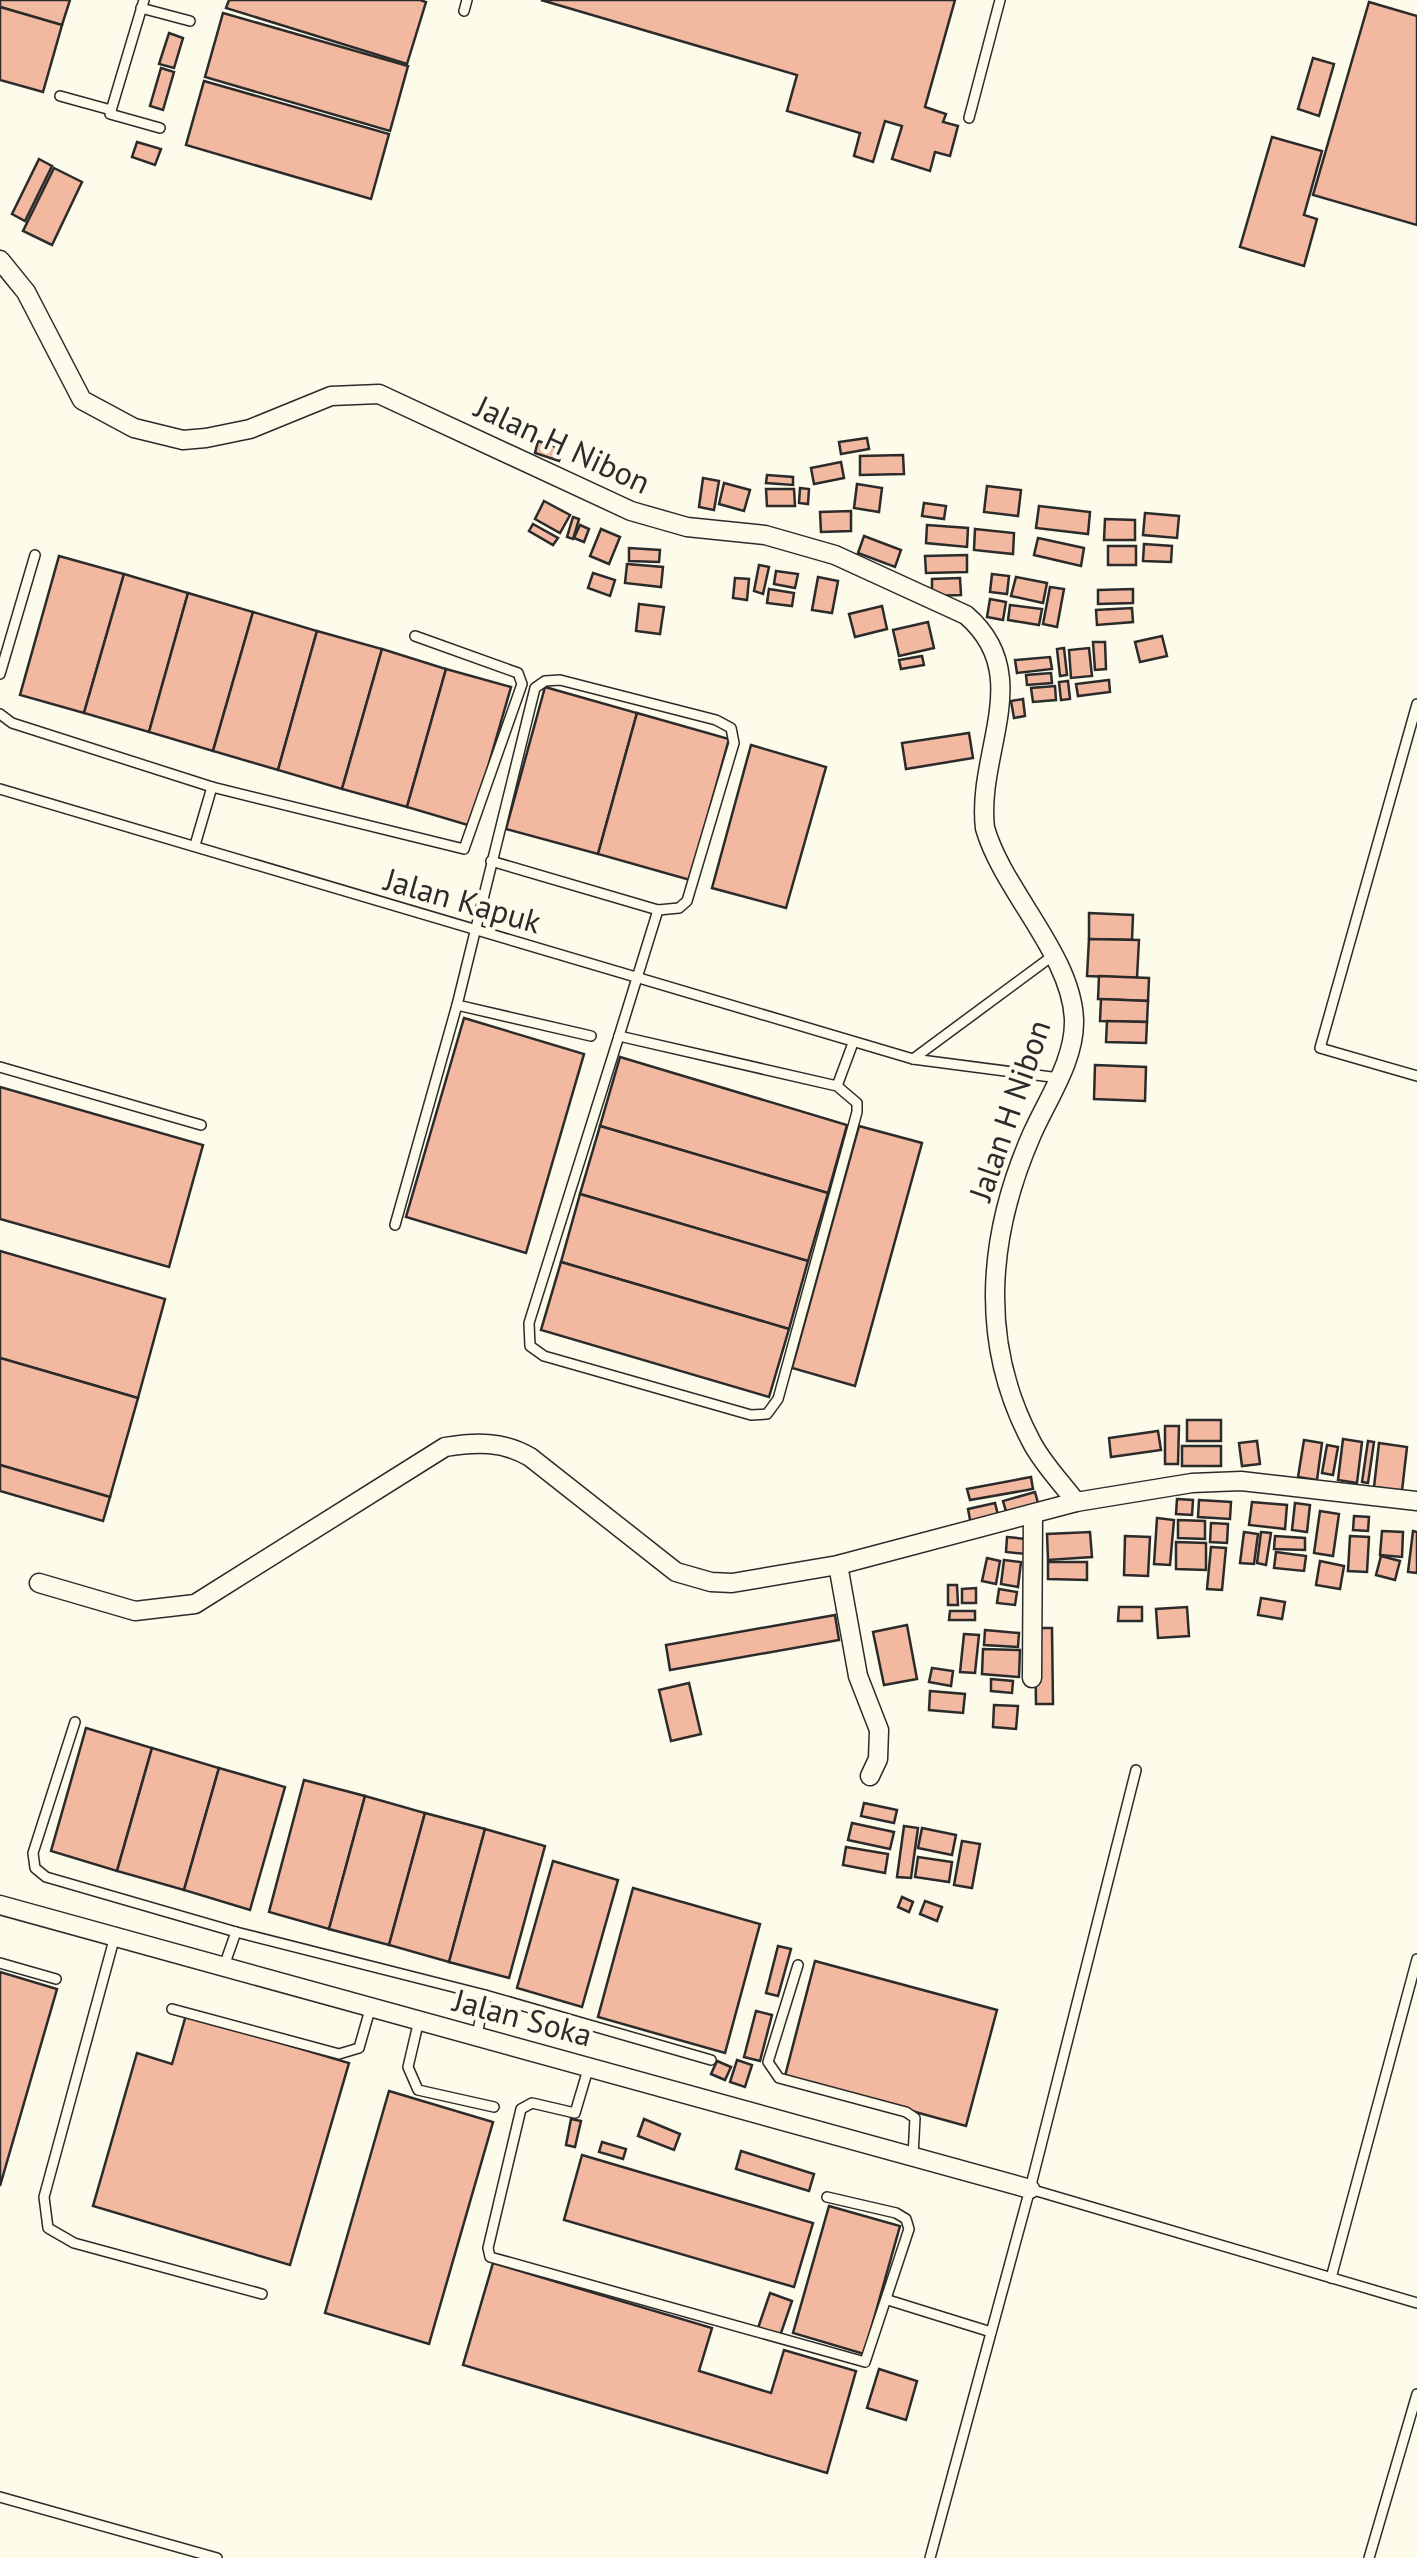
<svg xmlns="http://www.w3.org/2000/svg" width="1417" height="2558" font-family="'PT Sans',sans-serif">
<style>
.building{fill:#f2b8a0;stroke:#2b2b2b;stroke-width:2.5}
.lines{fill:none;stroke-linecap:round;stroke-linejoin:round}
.service-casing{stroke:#2b2b2b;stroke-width:12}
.minor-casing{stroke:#2b2b2b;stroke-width:21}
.service{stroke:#fdfbea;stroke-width:9}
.minor{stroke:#fdfbea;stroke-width:18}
.labels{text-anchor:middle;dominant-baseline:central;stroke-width:8;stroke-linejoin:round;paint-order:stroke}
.street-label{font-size:32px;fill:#2b2b2b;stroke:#fdfbea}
</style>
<rect width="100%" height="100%" fill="#fdfbea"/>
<g class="building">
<polygon points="0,0 70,0 62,25 0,7"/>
<polygon points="229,0 420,0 426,2 407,64 226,8"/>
<polygon points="541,0 955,0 925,107 946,114 943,122 958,126 950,156 935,152 930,171 892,159 902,126 885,121 873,162 854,156 860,133 787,111 797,75"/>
<polygon points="1369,2 1417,16 1417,225 1313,195"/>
<polygon points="0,7 62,25 43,92 0,80"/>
<polygon points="223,13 408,66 390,131 205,77"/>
<polygon points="169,33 183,38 174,68 159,64"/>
<polygon points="1313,58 1334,64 1319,116 1298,109"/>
<polygon points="161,68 174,72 163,110 150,106"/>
<polygon points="204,81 389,134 371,199 186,145"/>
<polygon points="1272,137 1322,151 1304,215 1317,219 1304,266 1240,247"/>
<polygon points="137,142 161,149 155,165 132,157"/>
<polygon points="39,159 52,166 25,221 12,214"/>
<polygon points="54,168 82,182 52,245 23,231"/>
<polygon points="867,438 869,449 841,454 839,442"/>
<polygon points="538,441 563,449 559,461 535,453"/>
<polygon points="903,455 904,474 860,475 860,456"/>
<polygon points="841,462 844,478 814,484 811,468"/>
<polygon points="767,475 793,477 793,485 766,483"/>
<polygon points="703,478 719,481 714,510 699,507"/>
<polygon points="724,483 750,490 744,511 719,504"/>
<polygon points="857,484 882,488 879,512 854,508"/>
<polygon points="987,486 1021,490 1018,516 984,512"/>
<polygon points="800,488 809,489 808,504 799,503"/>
<polygon points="766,489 794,489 795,506 767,506"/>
<polygon points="544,501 570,515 560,533 535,519"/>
<polygon points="924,503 946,506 944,519 922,516"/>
<polygon points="1039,506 1090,512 1088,534 1036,528"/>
<polygon points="851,511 851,531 821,532 820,512"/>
<polygon points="1145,513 1179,516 1177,538 1143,535"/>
<polygon points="573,517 579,519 573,539 567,537"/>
<polygon points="1105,519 1135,520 1135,540 1104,540"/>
<polygon points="533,524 558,538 553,545 529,531"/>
<polygon points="580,525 589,529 584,542 574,538"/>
<polygon points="927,525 968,528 967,547 926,543"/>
<polygon points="601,529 620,537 609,564 590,556"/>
<polygon points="975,529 1014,533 1013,554 974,550"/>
<polygon points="864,536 901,550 895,567 858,553"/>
<polygon points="1038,538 1084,548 1081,566 1034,555"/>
<polygon points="1144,544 1172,546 1171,562 1143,561"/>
<rect x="1108" y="546" width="28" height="19"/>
<polygon points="629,548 660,550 659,562 629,561"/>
<polygon points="967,555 967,572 926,573 925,556"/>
<polygon points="59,556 124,574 84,713 20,695"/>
<polygon points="627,564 663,567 661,587 625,583"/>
<polygon points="759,565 769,567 763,594 754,591"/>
<polygon points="776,571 798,574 795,588 774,584"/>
<polygon points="593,573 615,580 610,596 588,588"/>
<polygon points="124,574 188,593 149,732 84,713"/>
<polygon points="992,574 1009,576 1007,594 990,592"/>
<polygon points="818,577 838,581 832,613 812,610"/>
<polygon points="1016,577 1047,583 1043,603 1011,596"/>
<polygon points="735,578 749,579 747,600 733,598"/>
<polygon points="960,578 961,595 932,596 932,579"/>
<polygon points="1050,587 1064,589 1057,627 1043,624"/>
<polygon points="769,589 794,593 792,606 767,603"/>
<polygon points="1133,589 1133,603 1098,604 1098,590"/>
<polygon points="188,593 253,612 213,751 149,732"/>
<polygon points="990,599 1006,602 1003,620 987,617"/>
<polygon points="639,604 664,607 660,634 636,631"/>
<polygon points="1010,605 1042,609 1039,625 1008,620"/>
<polygon points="882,606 887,629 855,637 849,614"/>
<polygon points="1132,608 1133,622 1097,625 1096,610"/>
<polygon points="253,612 317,631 278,770 213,751"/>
<polygon points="928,622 934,648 899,656 893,630"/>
<polygon points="317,631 382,649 342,789 278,770"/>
<polygon points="1162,636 1167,656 1140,662 1135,642"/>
<polygon points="1093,642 1105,642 1106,669 1095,670"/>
<polygon points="1064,648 1067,675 1060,676 1057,649"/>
<polygon points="1089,648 1092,676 1071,678 1069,650"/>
<polygon points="382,649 446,669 407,807 342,789"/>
<polygon points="922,656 924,665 901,669 899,660"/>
<polygon points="1050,657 1052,669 1017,673 1015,660"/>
<polygon points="446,669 511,687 471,826 407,807"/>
<polygon points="1051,673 1052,683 1027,685 1026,675"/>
<polygon points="1109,680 1110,692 1078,696 1076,684"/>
<polygon points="1068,681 1070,699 1061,700 1059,682"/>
<polygon points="1055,686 1056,700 1033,702 1031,688"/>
<polygon points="545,687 637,713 598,854 506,829"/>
<polygon points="1023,699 1025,716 1014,718 1011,701"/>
<polygon points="637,713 729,739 690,880 598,854"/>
<polygon points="969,733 973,758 906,769 902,743"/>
<polygon points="751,745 826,767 786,908 712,888"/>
<polygon points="1089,913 1133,915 1132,940 1089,939"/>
<polygon points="1089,939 1139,940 1137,978 1087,976"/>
<polygon points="1099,976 1149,978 1148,1001 1098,999"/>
<polygon points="1101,999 1148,1001 1147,1022 1100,1021"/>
<polygon points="464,1018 584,1054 526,1253 406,1217"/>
<polygon points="1107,1021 1147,1022 1146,1043 1106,1042"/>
<polygon points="620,1057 847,1125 828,1193 600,1126"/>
<polygon points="1095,1065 1146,1067 1145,1101 1094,1099"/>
<polygon points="0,1087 203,1145 169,1267 0,1219"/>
<polygon points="600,1126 828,1193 808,1261 580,1194"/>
<polygon points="859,1126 922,1143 855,1386 792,1368"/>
<polygon points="580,1194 808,1261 789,1329 561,1262"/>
<polygon points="0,1251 165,1299 138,1398 0,1358"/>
<polygon points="561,1262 789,1329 769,1397 541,1330"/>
<polygon points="0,1358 138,1398 110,1497 0,1465"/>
<rect x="1187" y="1420" width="34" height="21"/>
<polygon points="1165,1426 1179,1426 1178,1464 1165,1464"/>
<polygon points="1158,1431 1161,1450 1111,1457 1109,1438"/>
<polygon points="1343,1439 1362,1442 1357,1483 1338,1480"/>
<polygon points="1304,1440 1322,1443 1317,1480 1298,1477"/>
<polygon points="1257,1441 1260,1464 1242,1466 1239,1443"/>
<polygon points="1368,1441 1374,1442 1368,1483 1362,1482"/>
<polygon points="1379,1443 1407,1447 1402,1491 1374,1487"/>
<polygon points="1327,1445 1338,1447 1333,1475 1322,1473"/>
<rect x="1182" y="1446" width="39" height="20"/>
<polygon points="0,1465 110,1497 103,1521 0,1491"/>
<polygon points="1031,1477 1033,1489 970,1500 967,1489"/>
<polygon points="1035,1492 1040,1510 1008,1518 1003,1501"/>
<polygon points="1177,1499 1193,1500 1192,1515 1176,1514"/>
<polygon points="1199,1500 1231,1502 1230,1519 1198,1517"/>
<polygon points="1252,1502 1287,1505 1285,1529 1249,1525"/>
<polygon points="995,1503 999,1519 971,1525 968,1509"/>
<polygon points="1295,1503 1310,1505 1307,1532 1292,1530"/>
<polygon points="1320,1511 1339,1514 1333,1556 1314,1553"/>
<polygon points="1354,1516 1369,1517 1368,1531 1353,1530"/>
<polygon points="1157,1518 1174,1520 1170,1565 1154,1564"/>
<polygon points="1178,1520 1205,1521 1205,1539 1178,1538"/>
<polygon points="1211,1523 1228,1524 1227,1543 1210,1542"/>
<polygon points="1382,1531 1403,1532 1402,1557 1380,1555"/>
<polygon points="1413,1531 1417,1532 1417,1573 1408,1572"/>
<polygon points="1090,1532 1092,1557 1048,1560 1047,1534"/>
<polygon points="1244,1532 1258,1534 1254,1564 1240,1563"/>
<polygon points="1261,1532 1271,1533 1266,1565 1257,1563"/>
<polygon points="1125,1536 1150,1537 1148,1576 1124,1575"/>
<polygon points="1275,1536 1305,1538 1305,1550 1274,1549"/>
<polygon points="1350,1536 1369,1537 1367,1572 1348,1571"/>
<polygon points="1007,1537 1027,1539 1026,1554 1006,1552"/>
<polygon points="1176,1542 1206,1543 1206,1570 1176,1569"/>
<polygon points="1211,1547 1226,1548 1222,1590 1207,1589"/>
<polygon points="1276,1552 1306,1556 1304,1571 1274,1568"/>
<polygon points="1381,1556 1400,1561 1395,1580 1376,1575"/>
<polygon points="987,1558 1000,1561 996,1584 982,1581"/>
<polygon points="1004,1560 1021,1562 1018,1587 1001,1584"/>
<polygon points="1320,1561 1344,1566 1340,1589 1316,1585"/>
<polygon points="1048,1562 1087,1562 1087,1580 1048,1579"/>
<polygon points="948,1585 957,1585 958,1605 948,1605"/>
<polygon points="976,1588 976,1603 962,1603 962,1589"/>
<polygon points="999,1589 1017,1592 1015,1605 997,1603"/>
<polygon points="1261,1598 1285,1602 1282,1619 1258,1615"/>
<polygon points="1119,1607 1142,1607 1142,1621 1118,1621"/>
<polygon points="1187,1607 1189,1636 1158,1638 1156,1609"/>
<polygon points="950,1611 975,1611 975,1620 949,1620"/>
<polygon points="835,1615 839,1640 670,1670 666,1645"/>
<polygon points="907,1625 917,1679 884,1685 873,1632"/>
<polygon points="1035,1628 1052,1628 1053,1704 1036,1704"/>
<polygon points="985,1630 1019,1633 1018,1647 984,1645"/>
<polygon points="964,1634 979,1635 975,1673 960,1672"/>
<polygon points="983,1649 1020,1650 1019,1677 982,1674"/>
<polygon points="932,1668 953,1671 951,1686 929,1682"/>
<polygon points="991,1679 1013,1681 1012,1693 991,1691"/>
<polygon points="689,1683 701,1734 671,1741 659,1690"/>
<polygon points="930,1691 965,1694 963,1713 929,1710"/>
<polygon points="994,1705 1018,1706 1016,1729 993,1727"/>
<polygon points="86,1728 152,1748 117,1871 51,1851"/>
<polygon points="152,1748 219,1768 184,1890 117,1871"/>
<polygon points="219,1768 285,1787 250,1910 184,1890"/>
<polygon points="304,1780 365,1796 329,1929 269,1912"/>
<polygon points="365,1796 425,1813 389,1945 329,1929"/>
<polygon points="864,1803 897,1810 894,1823 861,1816"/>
<polygon points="425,1813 485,1829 449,1962 389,1945"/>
<polygon points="852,1823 894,1832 890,1849 848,1840"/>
<polygon points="904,1826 918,1828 911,1878 897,1877"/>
<polygon points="922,1828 956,1835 952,1855 918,1848"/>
<polygon points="485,1829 545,1846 509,1978 449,1962"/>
<polygon points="962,1841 980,1844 972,1888 954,1885"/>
<polygon points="846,1847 888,1854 885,1873 843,1865"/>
<polygon points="918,1857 952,1862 949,1882 915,1877"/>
<polygon points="553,1861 618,1880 582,2007 517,1988"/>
<polygon points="633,1888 760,1924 725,2053 598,2017"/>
<polygon points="902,1897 913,1902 909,1912 898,1907"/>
<polygon points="925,1901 942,1907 937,1921 920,1914"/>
<polygon points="778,1946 791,1949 778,1996 766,1993"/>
<polygon points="815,1961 997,2010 966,2126 785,2076"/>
<polygon points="0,1972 57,1989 0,2186"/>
<polygon points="756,2011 772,2015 760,2061 744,2057"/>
<polygon points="186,2015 349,2063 290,2265 93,2206 137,2053 172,2064"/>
<polygon points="737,2060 752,2065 745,2087 730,2082"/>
<polygon points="717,2061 731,2067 725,2080 711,2074"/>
<polygon points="389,2091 493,2122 429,2344 325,2313"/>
<polygon points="571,2119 581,2121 575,2147 566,2145"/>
<polygon points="644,2119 680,2134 674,2150 638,2136"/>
<polygon points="602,2142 626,2149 623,2159 599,2152"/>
<polygon points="741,2151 814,2174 809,2191 736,2169"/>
<polygon points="582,2155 813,2223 794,2287 564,2220"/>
<polygon points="829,2206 900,2226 864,2354 793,2333"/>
<polygon points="493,2263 712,2328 699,2371 771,2393 784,2350 856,2371 827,2473 463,2365"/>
<polygon points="770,2293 792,2301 780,2336 758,2328"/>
<polygon points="879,2369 917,2381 906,2420 867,2408"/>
</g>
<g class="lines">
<g class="service-casing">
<g id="service">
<polyline points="144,0 110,114 160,128"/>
<polyline points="141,8 190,21"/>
<polyline points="464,11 467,0"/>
<polyline points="60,96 111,110"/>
<polyline points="969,118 1000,0"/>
<polyline points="0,674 35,555"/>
<polyline points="1417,704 1320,1048 1417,1076"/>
<polyline points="0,714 12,723 212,787"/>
<polyline points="0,789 913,1059 1051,957"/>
<polyline points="195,845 212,787 464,849 522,684 518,673 415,636"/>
<polyline points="491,861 658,910 619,1036"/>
<polyline points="591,1036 457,1005 535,688 545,681 560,680 716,720 731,728 734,743 687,901 679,908 658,910"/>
<polyline points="913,1059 1059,1078"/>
<polyline points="0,1067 201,1125"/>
<polyline points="837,1086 857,1103 857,1112 778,1399 767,1414 751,1415 544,1356 530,1346 529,1323 619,1036 837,1086 853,1043"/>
<polyline points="395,1225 457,1005"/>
<polyline points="75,1722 33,1853 35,1868 46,1877 236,1932 485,1995"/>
<polyline points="115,1936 44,2197 48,2228 74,2243 262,2294"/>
<polyline points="0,1963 56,1979"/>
<polyline points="798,1965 768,2062 779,2078 906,2112 915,2118 913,2156"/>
<polyline points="224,1966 236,1932"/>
<polyline points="172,2009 339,2054 359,2048 371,2006"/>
<polyline points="419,2020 408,2067 418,2090 494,2107"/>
<polyline points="477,2035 485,1995 711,2060"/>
<polyline points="589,2066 575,2113 532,2103 521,2109 488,2248 490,2257 865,2362 909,2229 906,2219 896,2213 827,2197"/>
<polyline points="1030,2189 1417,2303"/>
<polyline points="1331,2278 1417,1959"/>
<polyline points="888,2300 991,2332"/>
<polyline points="0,2497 217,2558"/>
<polyline points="930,2558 1030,2189 1136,1770"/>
<polyline points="1369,2558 1417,2394"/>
</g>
</g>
<g class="minor-casing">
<g id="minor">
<path d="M0,260l26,32 56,108 52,28 49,12 23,-2 44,-9 81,-33 48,-2 252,117 56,16 78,8 70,20 131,60c70,60 10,137 19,213 18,63 87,127 89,192 1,40 -26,78 -42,114 -44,100 -54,207 -1,307 11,22 30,41 45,61l116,-19 49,-2 176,20"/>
<polyline points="838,1565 858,1676 879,1730 878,1759 870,1776"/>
<path d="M39,1583l96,28 60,-7 250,-157c31,-5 58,-6 85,10l146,115 35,10 21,1 106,-18 238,-63"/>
<polyline points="1032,1678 1033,1515"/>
<polyline points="0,1905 1030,2189"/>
</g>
</g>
<use href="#service" class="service"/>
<use href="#minor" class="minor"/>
</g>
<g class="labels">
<g class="street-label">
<text transform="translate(563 444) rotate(25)">Jalan H Nibon</text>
<text transform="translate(463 900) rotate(16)">Jalan Kapuk</text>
<text transform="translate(1009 1110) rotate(-71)">Jalan H Nibon</text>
<text transform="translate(523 2017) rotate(15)">Jalan Soka</text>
</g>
</g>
</svg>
